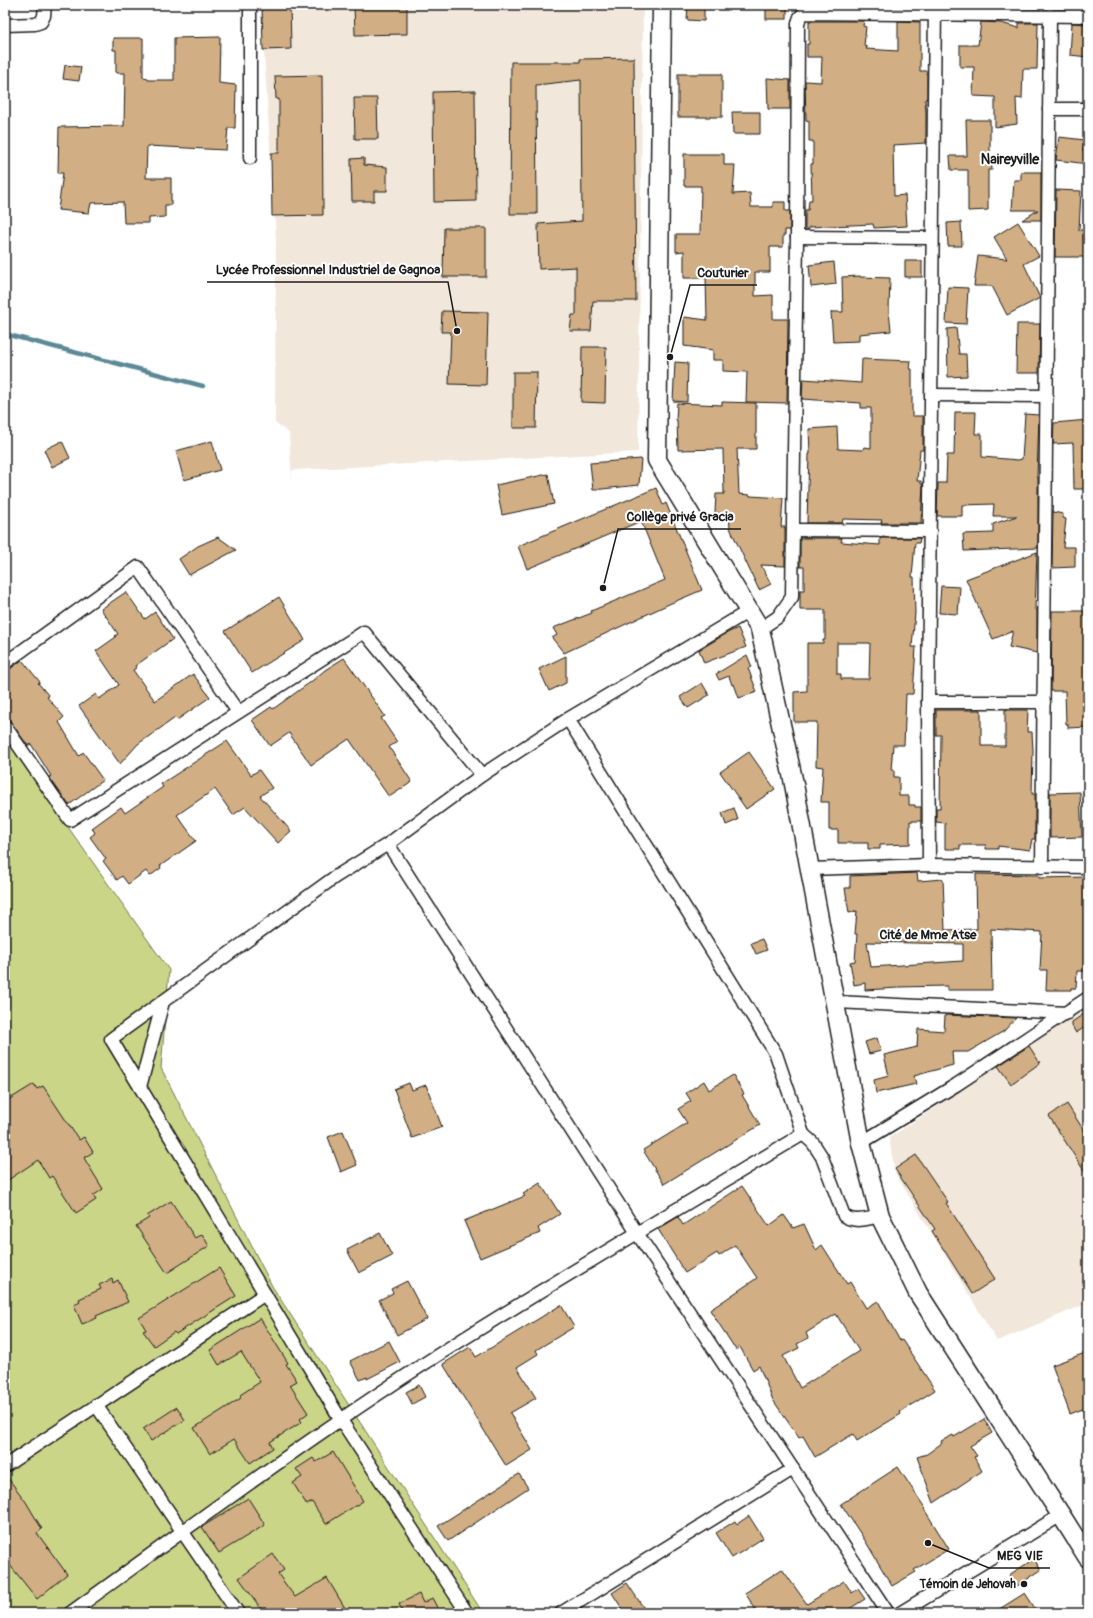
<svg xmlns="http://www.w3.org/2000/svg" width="1093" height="1618" font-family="Pangolin,sans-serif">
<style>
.built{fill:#f1e7da}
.green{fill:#cad588;stroke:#737852}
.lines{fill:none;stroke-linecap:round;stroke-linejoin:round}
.stream{stroke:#5c8996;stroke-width:4.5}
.building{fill:#d1ae83;stroke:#1c1c1c;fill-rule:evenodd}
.street-casing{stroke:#1c1c1c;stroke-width:15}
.secondary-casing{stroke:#1c1c1c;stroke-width:21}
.street{stroke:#fff;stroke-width:12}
.secondary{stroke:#fff;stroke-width:18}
.poi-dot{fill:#1c1c1c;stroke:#fff;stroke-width:1.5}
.labels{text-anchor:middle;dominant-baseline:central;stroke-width:4;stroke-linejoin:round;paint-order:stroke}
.poi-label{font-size:12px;font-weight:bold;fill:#1c1c1c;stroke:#fff;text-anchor:end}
.neighbourhood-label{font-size:13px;font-weight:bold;fill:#1c1c1c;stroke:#fff}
.quarter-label{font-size:14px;font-weight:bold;fill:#1c1c1c;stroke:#fff}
.leader{fill:none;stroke:#1c1c1c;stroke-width:1.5}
.callout-dot{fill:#1c1c1c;stroke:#fff;stroke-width:1.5}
.callout-label{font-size:13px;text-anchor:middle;font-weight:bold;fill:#1c1c1c;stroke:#fff;stroke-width:4;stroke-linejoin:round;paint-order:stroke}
</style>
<rect width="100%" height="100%" fill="#fff"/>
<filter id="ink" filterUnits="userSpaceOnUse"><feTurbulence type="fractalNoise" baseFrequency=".025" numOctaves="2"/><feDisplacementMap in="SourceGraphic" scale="8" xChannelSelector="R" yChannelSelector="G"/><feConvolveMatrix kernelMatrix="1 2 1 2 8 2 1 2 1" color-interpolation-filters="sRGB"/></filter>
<g filter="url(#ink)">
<g class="built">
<polygon points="261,5 643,5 638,452 292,470 292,482 289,433 275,423 276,239"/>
<polygon points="1088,1007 1088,1303 997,1341 895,1173 889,1138"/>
</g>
<polygon class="green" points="5,738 169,970 161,1068 272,1286 483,1613 5,1613"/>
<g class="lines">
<polyline class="stream" points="5,334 203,386"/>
</g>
<g class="building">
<polygon points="262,5 290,5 291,49 263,50"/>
<polygon points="354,5 407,5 407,34 355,35"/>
<polygon points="688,5 704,5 704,21 687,20"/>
<rect x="766" y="5" width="21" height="14"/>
<polygon points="809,21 864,21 863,26 866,27 864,46 867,47 866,49 898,51 898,21 920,22 920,71 927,71 927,99 925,99 926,113 926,143 893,145 894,196 905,195 907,226 874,228 873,224 809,227 809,229 805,229 805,210 808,210 809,200 812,200 811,164 813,164 813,141 809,141 809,121 806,120 805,81 821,82 822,57 807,57 807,44 809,44"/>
<polygon points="981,22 1001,23 1019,28 1019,23 1038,23 1037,69 1023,69 1022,99 1016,98 1017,124 995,127 995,97 973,96 974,67 960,67 960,45 978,45"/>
<polygon points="1072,23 1088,24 1088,57 1070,55"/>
<polygon points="220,37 219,83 236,85 235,128 228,128 226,150 147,146 146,178 171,178 171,205 165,205 165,217 149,218 149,223 124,223 123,202 91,203 89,213 58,210 63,173 58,173 59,127 124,126 125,73 116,73 116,50 113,50 113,38 143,38 143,77 148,78 148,80 174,80 174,38"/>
<polygon points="634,58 636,301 593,301 591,331 570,331 572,315 576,315 576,267 539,269 538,224 582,221 581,80 536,85 537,214 510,214 511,62 580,62 580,59"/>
<polygon points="65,65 81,67 79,81 63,79"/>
<rect x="678" y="74" width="44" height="43"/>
<polygon points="322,75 323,215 272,216 271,153 279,153 279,99 276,99 275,76"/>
<polygon points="767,78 790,80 790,109 768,109"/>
<polygon points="475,91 476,201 434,202 433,92"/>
<polygon points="354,98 377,98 378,139 355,139"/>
<polygon points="732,112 760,112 760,134 733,134"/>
<polygon points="966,120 990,120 990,156 991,156 992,170 988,170 988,210 968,211 968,170 951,170 950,156 967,156"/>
<polygon points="1059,137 1085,140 1083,151 1088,152 1088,164 1056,160"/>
<polygon points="684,154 724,154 724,165 735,165 733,194 750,193 751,207 773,207 773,202 785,202 785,211 790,211 790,230 785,230 785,235 783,235 783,247 770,247 770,272 755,272 755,296 773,295 773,319 788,319 787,403 746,402 747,372 723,371 723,360 713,360 713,350 684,346 684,317 707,320 706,278 684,278 684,251 676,252 676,234 700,234 701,186 684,186"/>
<polygon points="364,158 364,165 387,167 387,191 374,191 374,201 352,201 351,159"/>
<polygon points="1021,172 1041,172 1041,220 1022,220 1038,210 1012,210 1014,180 1021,180"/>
<polygon points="1056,190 1081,191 1079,230 1088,230 1088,257 1055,257"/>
<polygon points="961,222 962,246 948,246 947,223"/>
<polygon points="1018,222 1039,256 1024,264 1040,298 1007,315 992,286 974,286 978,256 1007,259 994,237"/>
<polygon points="444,228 486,228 486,277 443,277"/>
<rect x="905" y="261" width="17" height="16"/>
<polygon points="834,262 836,284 811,287 809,265"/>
<polygon points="860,276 860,277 890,278 889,311 891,331 859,334 859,341 833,342 831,312 843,312 842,277"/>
<polygon points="948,287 968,288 966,324 946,323"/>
<polygon points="442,311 488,312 486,385 449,384 451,332 441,332"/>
<polygon points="1017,324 1040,324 1039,373 1016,373"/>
<polygon points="956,328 959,354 966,354 967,376 948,377 947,329"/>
<polygon points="582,347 606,347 605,403 581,402"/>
<polygon points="862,359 911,361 910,369 912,369 912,416 923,416 923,450 920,450 917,481 921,481 921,484 923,484 921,523 881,523 882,520 843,519 842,523 807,523 809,454 810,454 809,429 837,427 838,449 863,450 864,447 871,448 871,408 861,408 861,403 802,399 803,379 861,383"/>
<polygon points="675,362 688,363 687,402 673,401"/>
<polygon points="513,372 537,372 536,428 513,428"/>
<polygon points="722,402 756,403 756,449 737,449 739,494 750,495 750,496 783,498 781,527 785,527 785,566 761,565 771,584 759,590 730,528 729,514 715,513 716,494 724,494 723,449 678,450 677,420 676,420 677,403 722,405"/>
<polygon points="955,412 976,412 975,434 982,434 982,457 1018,460 1022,459 1025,414 1039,415 1037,477 1038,477 1038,548 964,551 963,534 993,533 993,524 1017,516 993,516 994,504 962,505 962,516 937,516 938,483 946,483 947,455 954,455"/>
<polygon points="1088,420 1088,489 1074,489 1073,443 1053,444 1054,423"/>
<polygon points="62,441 70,458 52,467 44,450"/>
<polygon points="212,441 220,470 184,480 176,451"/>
<polygon points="641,459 639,485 593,490 590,463"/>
<polygon points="548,474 554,504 502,515 496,485"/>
<polygon points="656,488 663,505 666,503 702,590 669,604 564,653 552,638 557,635 553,628 592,613 591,611 665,580 641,521 527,569 518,546"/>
<polygon points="1053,512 1063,514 1063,518 1066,519 1063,547 1075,547 1075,567 1052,568"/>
<polygon points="218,537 236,550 189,575 179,559 198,546"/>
<path d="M800,538h42l-1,4 39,3v-7h40l-1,5h-4l-3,34h2l1,36 -3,34h4l-3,47h-7l-2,51h-11l-2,25h3v7h5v19h10v9h6v2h6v14h-11v23l-30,1v4h-12v-6h-30v-13h-9v-28h-8l2,-35 -7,-1 1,-44h-23v-30l13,-1v-48h16v-3h2v-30h-25v-20h4v-23h-4zM837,643h33l-1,36h-28v-5h-4z"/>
<polygon points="1037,552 1035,610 1037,610 1037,653 1009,647 1013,631 993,639 966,579"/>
<polygon points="941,586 960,587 958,614 939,613"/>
<polygon points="126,592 145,619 155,612 173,639 135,666 136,668 133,670 155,701 193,674 210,697 177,720 175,718 138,744 120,764 79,706 96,694 99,699 119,685 96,651 116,637 115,636 118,634 101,609"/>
<polygon points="279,597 305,640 252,673 225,631"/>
<polygon points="1052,611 1088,611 1087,709 1088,709 1088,727 1068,728 1068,724 1066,724 1065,691 1051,691"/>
<polygon points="738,628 746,647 704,663 699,650 729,632"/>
<polygon points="747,655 752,667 748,668 757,692 739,698 734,684 732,685 729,676 719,680 716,674"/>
<polygon points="566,656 566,683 549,691 539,669"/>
<polygon points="344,658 385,716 381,718 397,742 389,747 412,782 389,797 349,739 311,765 289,733 270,746 252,720 271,707 273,709 312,681 325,670"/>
<polygon points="22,660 40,682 38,683 49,696 47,697 64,717 59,722 79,756 83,752 103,780 69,805 49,777 51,776 31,744 28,746 5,714 5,673"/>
<polygon points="702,683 709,695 688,708 680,697"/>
<polygon points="936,710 981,710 981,746 1005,746 1005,710 1028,710 1027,732 1032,732 1033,751 1032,794 1035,794 1035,839 1032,839 1030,850 998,846 998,849 986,849 986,845 960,845 960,849 945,849 945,823 936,822 936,808 940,808 941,735 936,735"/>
<polygon points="227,741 251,775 259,770 272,788 260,796 291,831 278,843 245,807 233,815 215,789 177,815 196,841 160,866 161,868 150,876 146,871 128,884 122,876 117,880 103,861 106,859 90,837 95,833 92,828 121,807 125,813 163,787 161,784"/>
<polygon points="749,752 775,789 746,809 720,772"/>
<polygon points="1080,792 1082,837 1050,838 1050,793"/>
<polygon points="734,808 738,820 726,825 722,813"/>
<path d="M917,873l1,8 25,-2 2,51 32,-1 -1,-55 63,1v3l49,-1v94h-11l-1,17h-5v2h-25l1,-20h-7l2,-38 -51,-3 1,61h-45v-4l-49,1v1l-33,2v-7l-11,2 -4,-23 5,-1 2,-27h-2l2,-23 -8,2 -4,-25h5v-12zM867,942l96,2v17l-92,6z"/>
<polygon points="762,939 767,950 756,954 751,943"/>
<polygon points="1088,1011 1088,1025 1076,1033 1072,1026 1072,1022"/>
<polygon points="945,1015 1016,1018 1004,1031 968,1052 952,1052 953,1065 914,1076 916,1084 876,1093 874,1080 889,1076 884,1055 917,1047 918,1029 944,1031"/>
<polygon points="877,1038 881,1051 869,1054 865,1042"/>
<polygon points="1029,1046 1040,1063 1011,1084 998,1066"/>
<polygon points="733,1075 744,1094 742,1095 760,1125 664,1184 643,1150 687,1123 678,1109 691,1101 686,1093 704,1081 709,1090"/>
<polygon points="409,1083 412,1090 426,1085 442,1127 412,1138 394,1089"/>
<polygon points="34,1084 37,1089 43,1086 79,1140 84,1137 93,1152 84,1158 103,1189 93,1196 96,1200 76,1213 52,1176 49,1178 38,1160 5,1182 5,1102"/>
<polygon points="1067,1104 1088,1137 1088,1177 1049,1116"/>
<polygon points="343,1131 357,1165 341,1172 328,1137"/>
<polygon points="916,1155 948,1202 946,1203 995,1279 972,1294 932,1231 935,1229 895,1169"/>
<polygon points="540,1183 560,1214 538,1228 540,1233 480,1258 464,1221 525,1196 523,1194"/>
<path d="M742,1186l27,40 15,-11 9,13 11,-4 12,26 6,-5 25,39 3,-2 16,26 12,-7 22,40 2,-1 33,50 -35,22 1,2 -44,27 -4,-7 -38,23 -12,-21 -4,2 -26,-38 -14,-34 -6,4 -13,-23 -4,3 -26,-40 47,-32 -22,-33 -16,11 -2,-3 -32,20 -27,-44 20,-12 5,8zM836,1314l23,37 -59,37 -17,-32 16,-8 -2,-4 11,-6 -2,-5z"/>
<polygon points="171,1201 195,1238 202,1234 209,1246 167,1273 136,1226 149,1218 147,1216"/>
<polygon points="380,1233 392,1256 359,1273 347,1250"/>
<polygon points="219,1268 236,1296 176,1334 174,1332 154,1346 143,1331 146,1330 139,1318"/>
<polygon points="112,1279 113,1283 118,1280 128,1302 96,1316 97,1318 82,1324 74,1305 80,1302 79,1299 101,1289 99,1285"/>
<polygon points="407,1281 427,1319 397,1335 379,1300 393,1293 391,1289"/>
<polygon points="561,1305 574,1327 536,1350 538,1354 517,1367 536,1398 510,1413 532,1450 506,1466 443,1364 470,1347 476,1357"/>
<polygon points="260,1318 288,1363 286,1364 297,1381 290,1385 308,1413 300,1419 302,1422 270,1442 273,1448 250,1463 234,1439 210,1454 194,1428 241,1398 240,1395 260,1382 241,1352 219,1365 210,1350"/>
<polygon points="389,1341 400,1362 367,1379 367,1377 360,1380 350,1361"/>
<polygon points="1088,1352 1088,1407 1070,1414 1052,1365"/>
<polygon points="419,1385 425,1397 412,1404 406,1392"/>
<polygon points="177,1407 185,1420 151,1441 143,1429"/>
<polygon points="984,1419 992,1433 970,1446 977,1456 974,1457 982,1471 934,1503 917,1457 927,1454 942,1443 941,1441 953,1435 954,1437"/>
<polygon points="333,1452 363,1501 326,1524 312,1502 307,1505 293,1483 302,1477 296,1469 313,1458 316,1462"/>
<polygon points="898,1467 925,1508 924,1509 949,1549 914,1570 916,1572 892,1586 866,1542 841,1504"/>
<polygon points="5,1474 26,1502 42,1529 37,1533 67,1574 37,1599 5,1559"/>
<polygon points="519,1474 528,1488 448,1541 438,1526"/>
<polygon points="248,1498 265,1525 219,1553 202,1527"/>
<polygon points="749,1516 763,1538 732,1558 716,1533 735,1521 737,1524"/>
<polygon points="273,1554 284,1570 278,1574 295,1597 327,1578 348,1613 264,1613 239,1578"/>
<polygon points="1034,1559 1041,1570 1017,1586 1009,1575"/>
<polygon points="782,1569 807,1604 844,1581 852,1593 858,1589 865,1599 843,1613 758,1613 745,1593"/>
<polygon points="627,1583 647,1613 625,1613 612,1593"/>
<polygon points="1025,1593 1038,1613 993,1613"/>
<polygon points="419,1594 423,1603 432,1598 440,1613 403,1613 399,1604"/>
</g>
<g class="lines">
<g class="street-casing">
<g id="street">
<polyline points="5,25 35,24 41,22 44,16 45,5"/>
<polyline points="1049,109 1088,109"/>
<polyline points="250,158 250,5"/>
<polyline points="797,237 932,238"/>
<polyline points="931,395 1047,396"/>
<polyline points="793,530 930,531"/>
<polyline points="760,629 778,617 792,597 797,237 798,23 800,17 804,13 1088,16"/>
<polyline points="5,663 138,567 238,712"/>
<polyline points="928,702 1044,702"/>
<polyline points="568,719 776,1054 803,1134"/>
<polyline points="5,726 70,820 364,632 482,775"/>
<polyline points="388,844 637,1233 888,1613"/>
<polyline points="929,865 928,702 935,5"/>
<polyline points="1042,867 1050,15"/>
<polyline points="810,869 929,865 1088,867"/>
<polyline points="836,1002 1067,1013"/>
<polyline points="140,1087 163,1002"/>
<polyline points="861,1143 956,1085 1088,998"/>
<polyline points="96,1405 238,1613"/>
<polyline points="5,1466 265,1294"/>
<path d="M70,1613c125,-90 249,-183 379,-265 116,-73 235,-143 354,-214l10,9 9,14 22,59c11,7 23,3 36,0"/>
<polyline points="467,1613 341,1420 111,1039 335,877 388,844 482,775 568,719 749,611"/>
<polyline points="561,1613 793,1469"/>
<polyline points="900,1613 1061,1515"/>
</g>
</g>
<g class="secondary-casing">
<polyline id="secondary" points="662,5 657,460 760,629 793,779 861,1143 880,1216 918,1293 1061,1515 1088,1558"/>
</g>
<use href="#street" class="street"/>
<use href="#secondary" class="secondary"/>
</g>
</g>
<circle class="poi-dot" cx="1024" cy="1584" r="4"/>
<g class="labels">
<g class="poi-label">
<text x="1016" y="1584">Témoin de Jehovah</text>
</g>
<g class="neighbourhood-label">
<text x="928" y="935">Cité de Mme Atse</text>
</g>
<g class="quarter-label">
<text x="1010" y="159">Naireyville</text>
</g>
</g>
<path class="leader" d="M457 331L448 282H207M670 357L690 285H757M603 588L618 529H741M928 1543L989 1568H1050"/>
<g class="callout-dot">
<circle cx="457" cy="331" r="4"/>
<circle cx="670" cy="357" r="4"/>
<circle cx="603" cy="588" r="4"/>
<circle cx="928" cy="1543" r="4"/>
</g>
<g class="callout-label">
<text x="328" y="274">Lycée Professionnel Industriel de Gagnoa</text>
<text x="723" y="277">Couturier</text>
<text x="680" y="521">Collège privé Gracia</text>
<text x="1020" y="1560">MEG VIE</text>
</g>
<rect width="1093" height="1618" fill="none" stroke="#fff" stroke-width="20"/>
<rect x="10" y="10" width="1073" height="1598" fill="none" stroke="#1c1c1c" stroke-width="1.5" filter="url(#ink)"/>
</svg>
